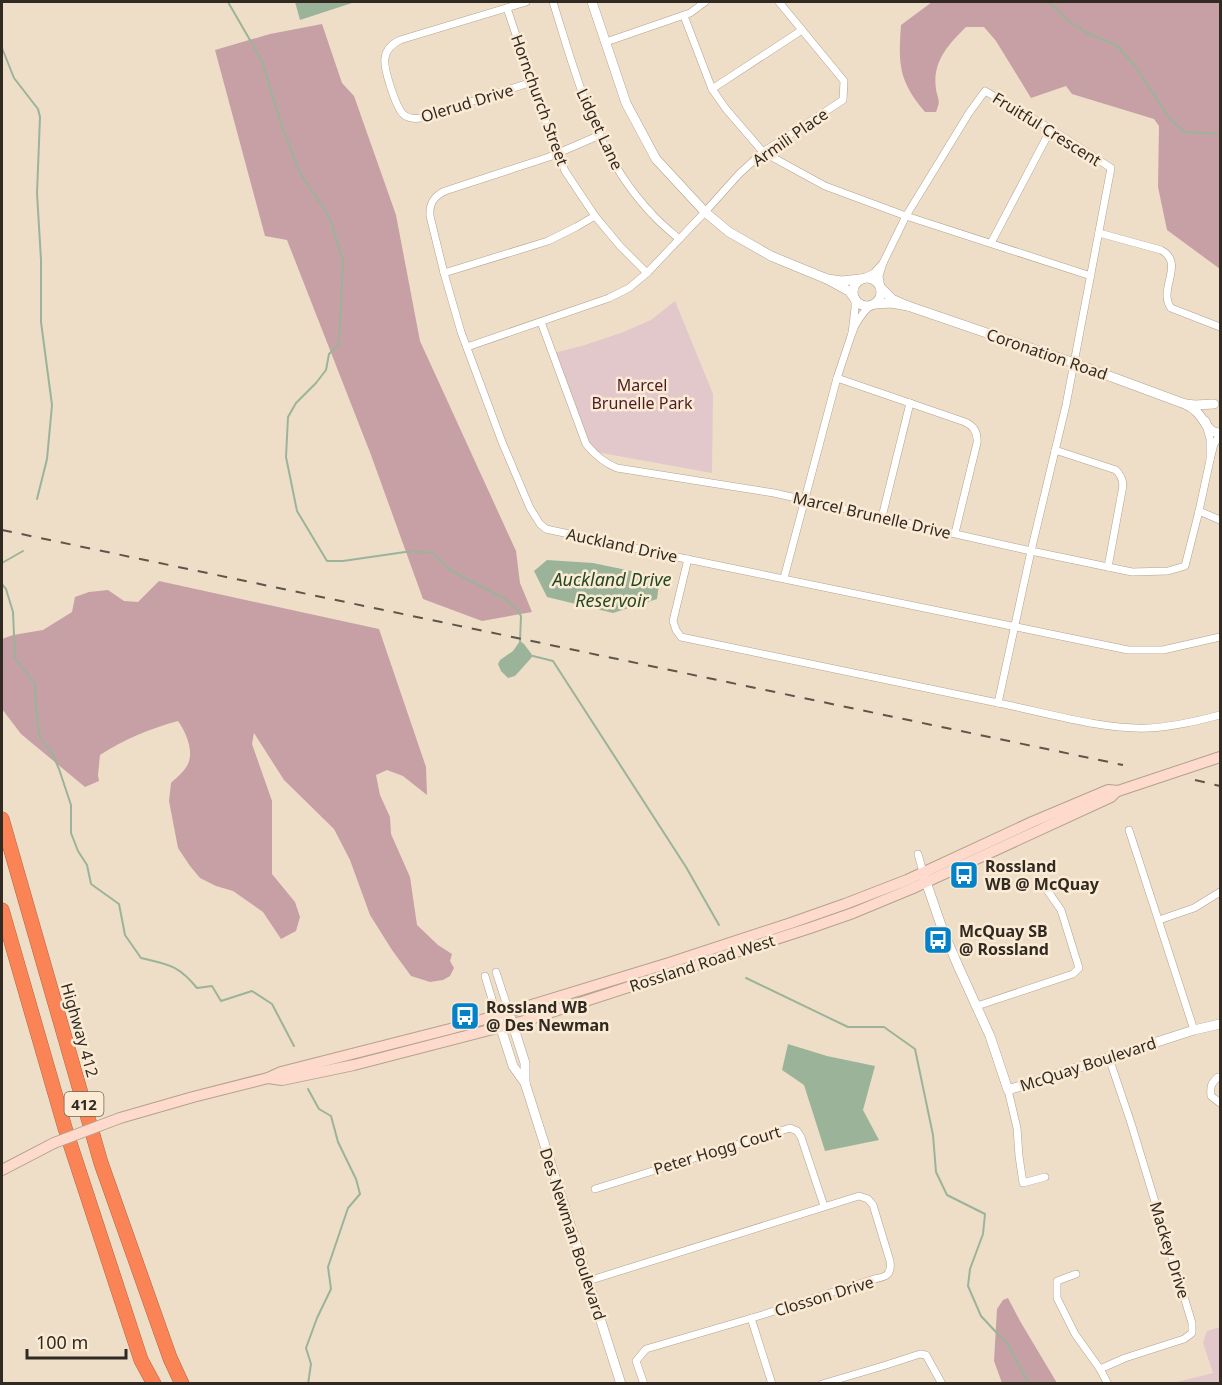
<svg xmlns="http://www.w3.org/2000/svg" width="1222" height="1385" font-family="'Noto Sans',sans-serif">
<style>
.green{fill:#e2c7cb}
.forest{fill:#c7a0a6}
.water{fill:#9bb499}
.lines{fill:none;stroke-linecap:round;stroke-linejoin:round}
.stream{stroke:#9bb499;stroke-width:2}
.minor-casing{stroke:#b2a28e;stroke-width:8}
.tertiary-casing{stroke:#b2a28e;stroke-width:10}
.secondary-casing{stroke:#b2a28e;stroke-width:12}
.motorway-casing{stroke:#b36444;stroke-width:15}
.minor{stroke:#fff;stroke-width:7}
.tertiary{stroke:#fff;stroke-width:9}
.secondary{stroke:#fedacc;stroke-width:10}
.motorway{stroke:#fa8456;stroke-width:14}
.rail{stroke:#5d5549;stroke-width:2;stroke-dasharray:10 10;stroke-linecap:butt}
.secondary-bridge-casing{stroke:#b2a28e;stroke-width:12;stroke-linecap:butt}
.secondary-bridge{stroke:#fedacc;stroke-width:10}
.labels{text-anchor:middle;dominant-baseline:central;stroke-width:5;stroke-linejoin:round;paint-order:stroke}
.shield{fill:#fbebd5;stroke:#6d6458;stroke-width:1.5}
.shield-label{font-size:15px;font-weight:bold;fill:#302a22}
.street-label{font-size:16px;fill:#302a22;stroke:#fbebd5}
.park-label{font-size:16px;fill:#4d1b27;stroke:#fbebd5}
.poi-label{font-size:16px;font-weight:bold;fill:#302a22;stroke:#fbebd5;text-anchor:start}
.water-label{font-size:18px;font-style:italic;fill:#244822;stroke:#fbebd5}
</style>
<rect width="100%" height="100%" fill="#eedec8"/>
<g class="green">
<polygon points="675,301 713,394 712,473 596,452 586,439 554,353 585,345 621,333 651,320"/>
<polygon points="1220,1327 1220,1383 1173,1383 1213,1373 1203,1343 1207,1331"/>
</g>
<g class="forest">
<path d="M932,2h288v267l-53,-39 -9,-43 1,-61 -5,-7 -82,-25 -6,-8 -35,12 -35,-57 -12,-14h-18c-18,18 -34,35 -30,62 2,12 5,10 0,23h-11c-26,-31 -27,-47 -24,-87z"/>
<polygon points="322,24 342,83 354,96 396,215 420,341 516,551 520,583 532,612 482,621 423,599 371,455 287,240 265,236 215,50 270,34"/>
<path d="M159,581l220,48 47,138 1,28 -24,-19 -16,-6 -11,5 4,20 10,22 1,17 19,43 7,48 21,20 14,9 -2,7 4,7 -4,8 -7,4 -13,2 -19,-6 -19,-26 -22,-35 -20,-55 -16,-31 -50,-49 -30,-47 -2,11 20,57v73l23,28 5,15 -4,14 -15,8 -18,-27 -30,-21 -17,-5 -16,-8 -10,-12 -12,-18 -9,-47 2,-18c6,-6 13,-11 17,-19 6,-13 -2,-32 -10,-43 -29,8 -53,18 -78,34l-2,20 1,6 -14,6 -64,-53 -19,-25v-70l11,-4 30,-5 29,-18 3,-15 14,-5 19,-2 16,11 14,1z"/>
<polygon points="1008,1298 1020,1321 1057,1383 1002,1383 994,1361 997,1309 1003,1300"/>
</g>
<g class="water">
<polygon points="295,2 355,2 300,20"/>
<polygon points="547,560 593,563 660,577 657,599 613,613 547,597 534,571"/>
<polygon points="520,641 524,644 533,656 515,676 508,678 501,671 498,664 500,660 513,651"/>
<polygon points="788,1044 827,1056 875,1066 863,1110 879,1140 825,1151 804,1085 782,1070"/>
</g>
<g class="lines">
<g class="stream">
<polyline points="228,2 262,61 280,121 300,173 329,216 343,261 339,344 329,354 326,370 316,383 296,403 288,417 286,457 297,511 327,561 343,561 412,551 432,553 452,571 505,599 518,611 521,616 520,641"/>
<polyline points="1049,2 1066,19 1087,33 1116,45 1133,63 1170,119 1185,132 1220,134"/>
<polyline points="2,48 14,78 38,109 40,117 37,193 41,260 41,322 52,405 47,459 37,499"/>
<polyline points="2,566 2,563 23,551"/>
<path d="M2,584l4,5 7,23 2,46 20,26 1,26 4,28 12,15 7,16 12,36v28l7,18 9,14 4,19 28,20 6,31 16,23c29,7 37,7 56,30l15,-2 9,15 31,-10 20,13 22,42"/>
<polyline points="533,656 553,661 686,867 719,925"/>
<polyline points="746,978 848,1027 884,1027 915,1049 933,1135 936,1172 947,1195 985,1214 983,1234 970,1269 968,1286 981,1316 1009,1346 1029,1384"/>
<polyline points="308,1384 311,1364 306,1348 317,1318 331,1289 328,1267 348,1208 360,1194 356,1179 338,1142 331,1116 319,1109 308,1089"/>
</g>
<g class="minor-casing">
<g id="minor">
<path d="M526,2l-126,38c-8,4 -14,9 -15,18 -2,10 11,49 18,56 5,5 11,5 18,4l111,-36"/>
<path d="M553,2c24,76 42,152 99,212 8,9 18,17 27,25"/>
<polyline points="507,8 540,107 565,171 595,216 620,246 647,273"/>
<polyline points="684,16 712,89 726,109 763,152 825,186 906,216 1091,276"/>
<polyline points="606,42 690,13 705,2"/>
<polyline points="712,89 802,30"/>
<path d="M600,135l-51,22 -104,34c-11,5 -16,12 -15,25l14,57 17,59 41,110 28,66 10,16 6,5 97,21 485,100h35l57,-13"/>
<path d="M1099,233l62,17c25,13 -4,40 10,58l49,19"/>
<polyline points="991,243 1051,129"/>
<polyline points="444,273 548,241 576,227 595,216"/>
<polyline points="862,279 874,273 883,263 879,276 881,288"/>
<path d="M855,299v9l-3,25c4,-11 9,-19 18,-27"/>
<path d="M541,322l45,122c9,11 18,19 31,24l157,25 257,58 101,21 36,-1 17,-5 14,-55 11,-51"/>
<polyline points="467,347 609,298 629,288 647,273 705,212 739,174 763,152 843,100 844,81 779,2"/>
<path d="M837,378l128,44c9,4 13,11 12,21l-22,90"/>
<polyline points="1207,428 1210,439 1210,460 1214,444 1220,435"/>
<path d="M1055,450l61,20c6,7 8,12 6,21l-14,76"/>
<polyline points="1199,511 1220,520"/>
<polyline points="882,517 910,403"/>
<polyline points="688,559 673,621 676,630 681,637 998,703 1031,551 1066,405 1111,168 1051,129 985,91 969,113 906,216 883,263"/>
<polyline points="784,578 837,378 852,333"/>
<path d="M998,703c46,9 104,27 150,25 25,-1 49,-7 72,-13"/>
<polyline points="1129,830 1194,1030"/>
<polyline points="918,854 923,872"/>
<polyline points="1159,920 1194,908 1220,892"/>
<polyline points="496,972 509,1012"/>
<polyline points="485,976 497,1016"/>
<polyline points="977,1006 1073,974 1079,968 1061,910 1047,890"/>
<path d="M1220,1077h-2c-7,6 -8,10 -7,19l9,7"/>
<polyline points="1008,1090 1017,1128 1019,1156 1023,1183 1045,1177"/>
<polyline points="595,1189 790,1128 797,1131 801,1137 824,1206"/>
<polyline points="1076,1274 1057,1281 1057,1298 1075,1334 1100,1369 1108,1384"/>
<path d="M588,1281l271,-85 9,3 5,6 17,56c2,14 -4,16 -16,18l-112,36 -116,34 -10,12 8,23"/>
<polyline points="751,1318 772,1384"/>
<polyline points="1100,1369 1125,1358 1184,1339 1192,1333 1192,1323 1131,1123 1109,1058"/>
<polyline points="822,1384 883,1366 920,1354 926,1355 942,1384"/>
</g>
</g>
<g class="tertiary-casing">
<g id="tertiary">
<polyline points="592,2 626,103 656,159 705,212 729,232 771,256 827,279"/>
<circle cx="867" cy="292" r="14"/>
<polyline points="855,299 849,291 827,279 842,281 860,279"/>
<polyline points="875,304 891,303 908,306 892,299 881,288"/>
<polyline points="908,306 1074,363 1185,404"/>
<path d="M1205,421c3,8 7,12 15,12"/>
<path d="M1207,426c-7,-11 -11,-17 -22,-22l10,1 19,-1"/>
<polyline points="924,876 943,931 959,968 990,1036 1008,1090 1194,1030 1220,1024"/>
<polyline points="497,1016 513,1066 525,1083"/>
<polyline points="511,1019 525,1063 525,1083 621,1384"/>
</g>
</g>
<g class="secondary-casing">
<g id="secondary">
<polyline points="268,1078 282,1080 354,1065 524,1021 810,928 853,913 911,889 1111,797 1116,792"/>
<polyline points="120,1118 193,1097 268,1078 281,1072 450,1029 509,1012 669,963 791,923 845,904 907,880 1032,822 1108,790 1118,791 1220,757"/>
<polyline points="2,1170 54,1143"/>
</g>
</g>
<g class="motorway-casing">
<g id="motorway">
<polyline points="2,819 101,1163 170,1358 182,1384"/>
<polyline points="2,910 65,1128 141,1360 154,1384"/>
</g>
</g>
<use href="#minor" class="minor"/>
<use href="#tertiary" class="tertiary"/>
<use href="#secondary" class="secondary"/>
<use href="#motorway" class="motorway"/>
<g class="rail">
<polyline points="2,530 1123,765"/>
<polyline points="1195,780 1220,786"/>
</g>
<g class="secondary-bridge-casing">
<polyline id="secondary-bridge" points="54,1143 120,1118"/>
</g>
<use href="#secondary-bridge" class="secondary-bridge"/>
</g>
<defs>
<g id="bus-square" transform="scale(1.5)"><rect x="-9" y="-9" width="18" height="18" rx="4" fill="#0382ca" stroke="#fbebd5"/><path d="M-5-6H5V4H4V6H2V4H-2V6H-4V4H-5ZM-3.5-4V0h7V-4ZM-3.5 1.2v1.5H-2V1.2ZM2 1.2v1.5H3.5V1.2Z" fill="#fff"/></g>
</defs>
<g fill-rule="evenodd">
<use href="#bus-square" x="964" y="875"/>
<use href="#bus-square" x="938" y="940"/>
<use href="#bus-square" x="465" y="1016"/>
</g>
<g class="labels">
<rect class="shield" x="64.5" y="1092" width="39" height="24" rx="4.5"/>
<g class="shield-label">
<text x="84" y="1104">412</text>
</g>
<g class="street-label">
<text transform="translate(540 100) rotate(70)">Hornchurch Street</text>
<text transform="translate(467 103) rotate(-17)">Olerud Drive</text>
<text transform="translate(600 129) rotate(65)">Lidget Lane</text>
<text transform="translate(1047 129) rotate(32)">Fruitful Crescent</text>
<text transform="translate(790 137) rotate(-35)">Armili Place</text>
<text transform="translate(1047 354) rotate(19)">Coronation Road</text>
<text transform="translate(872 515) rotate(13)">Marcel Brunelle Drive</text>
<text transform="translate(622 545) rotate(12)">Auckland Drive</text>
<text transform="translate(702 963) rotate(-18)">Rossland Road West</text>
<text transform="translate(80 1030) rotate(74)">Highway 412</text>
<text transform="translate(1088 1064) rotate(-18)">McQuay Boulevard</text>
<text transform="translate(717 1150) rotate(-17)">Peter Hogg Court</text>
<text transform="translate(573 1234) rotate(72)">Des Newman Boulevard</text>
<text transform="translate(1170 1250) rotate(73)">Mackey Drive</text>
<text transform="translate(824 1296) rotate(-17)">Closson Drive</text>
</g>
<g class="park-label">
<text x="642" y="385">Marcel<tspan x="642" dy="18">Brunelle Park</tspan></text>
</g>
<g class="poi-label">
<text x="985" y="866">Rossland<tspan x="985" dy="18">WB @ McQuay</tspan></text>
<text x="959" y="931">McQuay SB<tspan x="959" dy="18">@ Rossland</tspan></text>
<text x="486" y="1007">Rossland WB<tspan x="486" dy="18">@ Des Newman</tspan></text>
</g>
<g class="water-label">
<text x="612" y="579">Auckland Drive<tspan x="612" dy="21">Reservoir</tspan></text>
</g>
</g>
<rect width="1222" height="1385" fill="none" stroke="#302a22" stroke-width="6"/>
<path d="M27 1349v9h99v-9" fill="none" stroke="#302a22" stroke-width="3"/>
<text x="36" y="1349" font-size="18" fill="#302a22" stroke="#fbebd5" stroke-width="4.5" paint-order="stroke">100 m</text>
</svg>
